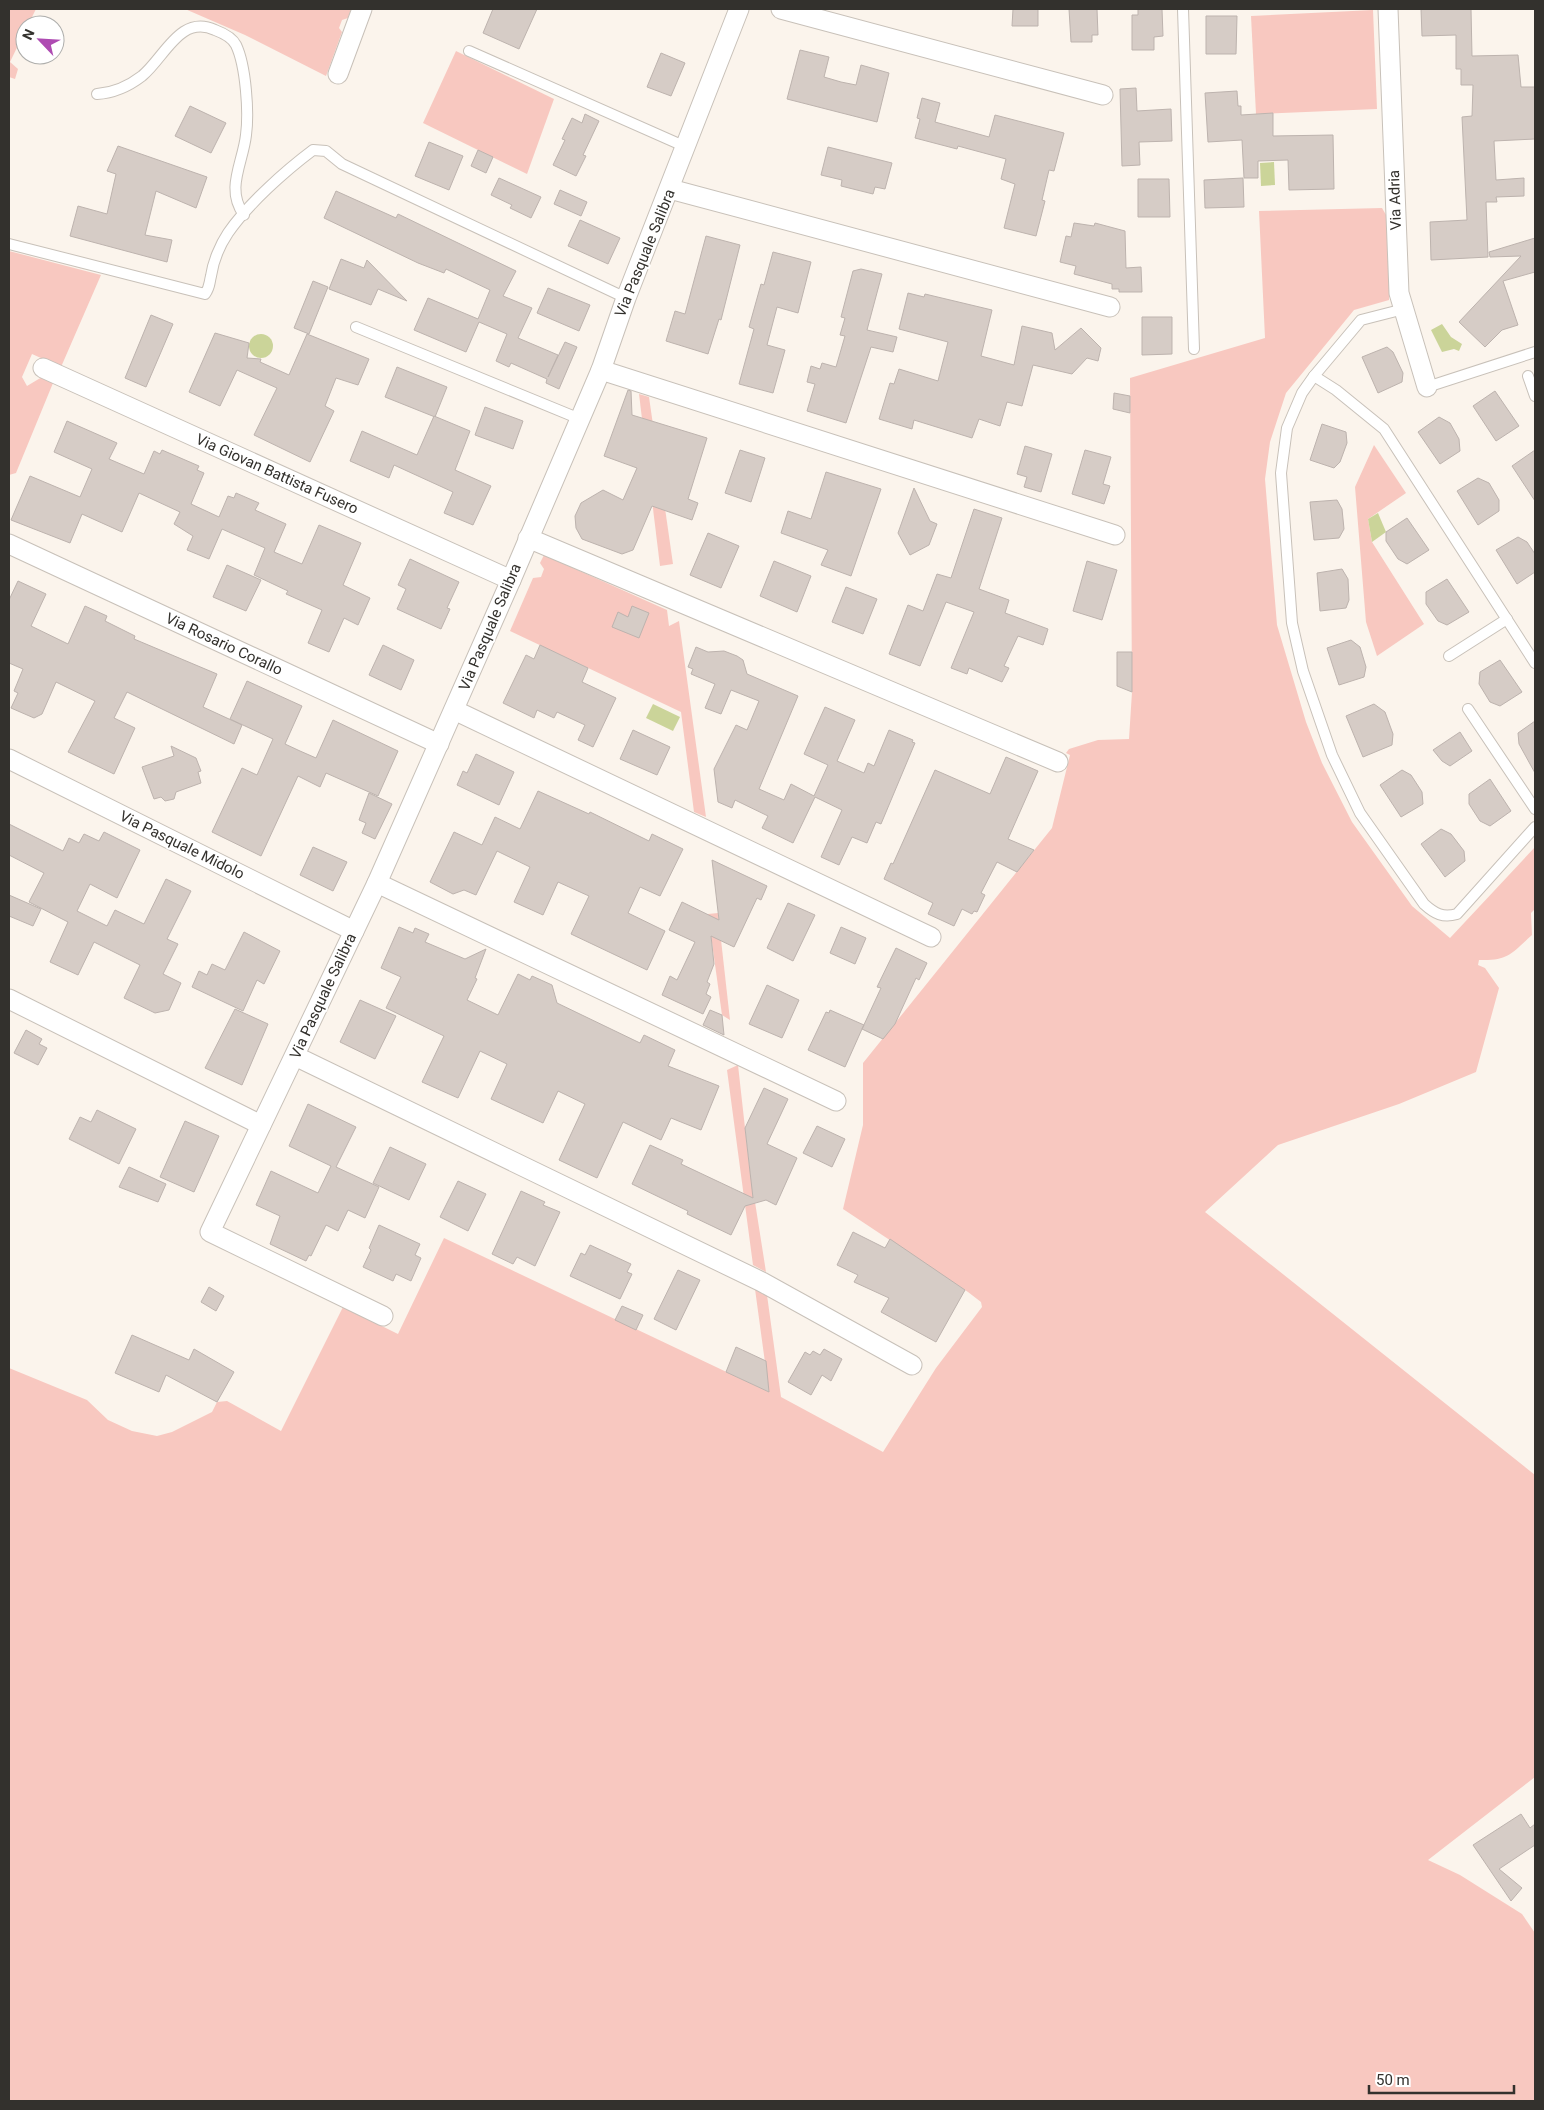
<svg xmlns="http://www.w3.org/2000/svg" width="1544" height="2110" font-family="Roboto,sans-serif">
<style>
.green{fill:#f8c8c0}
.water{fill:#cbd499}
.building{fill:#d6ccc6;stroke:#bdb3ae}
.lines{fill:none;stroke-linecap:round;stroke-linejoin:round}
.lane-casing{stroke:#c8c1b9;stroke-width:12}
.street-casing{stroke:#c8c1b9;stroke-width:21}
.lane{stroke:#fff;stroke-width:10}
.street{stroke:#fff;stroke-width:19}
.labels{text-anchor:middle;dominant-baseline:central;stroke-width:4;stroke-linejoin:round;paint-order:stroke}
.street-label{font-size:15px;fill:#33312d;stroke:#fff}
</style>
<rect width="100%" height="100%" fill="#fbf4ec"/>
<g class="green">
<polygon points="9,9 36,9 28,25 25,25 25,31 10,62 18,69 15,79 9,77"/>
<polygon points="185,9 351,9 348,18 342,20 339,28 342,32 326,76 245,35"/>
<polygon points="1373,10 1377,109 1256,114 1251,16"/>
<polygon points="456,51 554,99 527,174 423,123"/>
<path d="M1382,208l7,12v80l-35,10 -68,83 -16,49 -5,37 12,146 29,97 16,41 30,59 60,84 38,32 85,-91v62l-4,4 1,22c-21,19 -24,26 -53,25l-1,5 7,3 14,20 -23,84 -77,32 -121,41 -73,67 330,263v302l-107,83 32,15 62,39 13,19v168h-1526v-733l78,32 21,20 24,11 25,5 15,-4 40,-20 5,-10 10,-1 54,30 62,-124 55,27 46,-96 325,154 -14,-103 12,6 14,102 102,55 53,-84 46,-61 -1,-5 -13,-10 -125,-83 20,-84v-62l189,-235 18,-73 -4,-2 3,-4 29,-9 31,-1 3,-47 -2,-314 135,-40 -6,-127z"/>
<polygon points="9,251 101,275 61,367 32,354 22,377 27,386 42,377 53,383 16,473 9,475"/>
<polygon points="639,394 649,397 673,564 660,566"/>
<polygon points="1374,445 1406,493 1368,519 1372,542 1424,624 1377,656 1366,622 1355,487"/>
<polygon points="544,555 667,610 669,626 679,621 706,817 694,812 681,712 510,631 533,578 541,577 544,569 540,563"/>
<polygon points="718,913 730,1020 722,1015 708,914"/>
<polygon points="738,1065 749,1164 766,1272 753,1265 727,1070"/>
</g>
<g class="water">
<polygon points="1274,162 1275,185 1261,186 1260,163"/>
<polygon points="1442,324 1451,337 1462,344 1459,351 1454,349 1442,352 1431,330"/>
<circle cx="261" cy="346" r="12"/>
<polygon points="1378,513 1386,532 1372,542 1368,519"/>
<polygon points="653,704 680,717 673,731 646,718"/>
</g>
<g class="building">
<polygon points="493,9 537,9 519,49 483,33"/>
<polygon points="1013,9 1038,9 1038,26 1012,26"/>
<polygon points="1069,9 1097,9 1098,35 1092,35 1092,42 1071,42"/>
<polygon points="1138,9 1162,9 1163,36 1154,37 1154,50 1132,50 1132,15 1138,15"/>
<polygon points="1421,9 1471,9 1472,56 1518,55 1521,87 1535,87 1535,139 1494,141 1496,180 1524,178 1524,196 1496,197 1497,202 1486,202 1488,257 1431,260 1430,222 1467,220 1462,117 1472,116 1473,85 1461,85 1461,69 1456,69 1456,35 1422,36"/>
<polygon points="1206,16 1237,16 1236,54 1206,54"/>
<polygon points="800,50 829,57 824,77 841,82 856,85 861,65 889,73 877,122 787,99"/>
<polygon points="661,53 685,63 671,96 647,87"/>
<polygon points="1136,88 1137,111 1171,109 1172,141 1139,142 1140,165 1122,166 1120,89"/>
<polygon points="1237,91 1238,106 1241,106 1241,115 1273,113 1273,136 1333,135 1334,189 1289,190 1288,160 1258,161 1258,178 1244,178 1242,140 1208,142 1205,93"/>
<polygon points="922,98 940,103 935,122 989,137 995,115 1064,133 1054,171 1049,170 1042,200 1045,201 1036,236 1004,228 1015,184 1001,179 1006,159 958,146 957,149 915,138 920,119 917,118"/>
<polygon points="190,106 226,123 211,153 175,136"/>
<polygon points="585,114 599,121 583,155 586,156 576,176 553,165 565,140 562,139 572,118 582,123"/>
<polygon points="429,142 463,156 449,190 415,176"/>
<polygon points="118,146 207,177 196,208 156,191 145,235 172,240 167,262 70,236 78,206 107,214 116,174 107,171"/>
<polygon points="828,147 892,163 885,189 875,187 873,194 841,186 842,180 821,175"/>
<polygon points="478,150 493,157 486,173 471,166"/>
<polygon points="499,178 541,197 531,218 510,208 512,205 491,195"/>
<polygon points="1243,178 1244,207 1205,208 1204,180"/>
<polygon points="1138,179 1169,179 1170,217 1138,217"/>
<polygon points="560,190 587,202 581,216 554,204"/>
<polygon points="336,191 396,218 398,214 516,271 503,296 532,308 518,338 558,355 548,377 565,342 577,347 559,389 546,383 547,379 511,363 509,367 496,361 507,334 479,322 466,352 414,330 428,298 478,319 490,290 446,269 444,273 418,263 324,218"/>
<polygon points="580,220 620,238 608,264 568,246"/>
<polygon points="1074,223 1094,226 1095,223 1125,231 1126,268 1141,267 1142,292 1119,292 1119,289 1112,289 1112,284 1074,274 1076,266 1060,262 1066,236 1071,237"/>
<polygon points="706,236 740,245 721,320 719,319 708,354 666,341 675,311 685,314"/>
<polygon points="1535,238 1535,272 1503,281 1518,325 1502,330 1485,347 1459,322 1521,256 1490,257 1489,252"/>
<polygon points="773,252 811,262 798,313 777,307 767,345 785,350 773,393 739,384 754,329 749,327 761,284 764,285"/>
<polygon points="341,259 364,268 367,260 407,301 378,289 371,305 329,289"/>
<polygon points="861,269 882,274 867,330 897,337 893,352 871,347 846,423 807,411 815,384 807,382 811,366 820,369 822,363 836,367 845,336 840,335 845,318 841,317 853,271"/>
<polygon points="313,281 328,287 309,334 294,328"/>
<polygon points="548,288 590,305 579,331 537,313"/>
<polygon points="908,293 924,297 925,294 992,310 981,356 1014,365 1022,326 1052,333 1055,350 1081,328 1101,348 1098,361 1087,358 1072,374 1033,365 1022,406 1007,402 1000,426 979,419 972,438 914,420 912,429 879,419 890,383 894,384 899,369 938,381 948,342 899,329"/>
<polygon points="151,315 173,324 146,387 125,378"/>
<polygon points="1142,317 1172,317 1172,354 1142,355"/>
<polygon points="215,333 249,343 247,358 261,359 260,362 289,375 307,334 369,359 358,385 336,378 325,406 334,411 310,462 254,435 277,388 237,370 220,406 189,392"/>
<polygon points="1387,347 1393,352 1403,373 1402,382 1378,393 1362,357"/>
<polygon points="397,367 447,387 435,417 385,397"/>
<polygon points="628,390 631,391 632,415 707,438 688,499 698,503 692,520 652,506 633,550 622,554 582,539 576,528 575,516 581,503 603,490 623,500 637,468 604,456"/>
<polygon points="1495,391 1519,426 1496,441 1473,406"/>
<polygon points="1114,393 1130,396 1130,413 1113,409"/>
<polygon points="485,407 523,421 513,449 475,435"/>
<polygon points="434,416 470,431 455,470 491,486 473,525 444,513 453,492 394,465 389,478 350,461 362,431 417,455"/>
<polygon points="1439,417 1450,423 1459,439 1460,451 1440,464 1418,432"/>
<polygon points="67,421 117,443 109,459 144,474 154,451 160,454 162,450 199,466 197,470 204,473 191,504 219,517 228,496 234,498 236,493 259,503 255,510 286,524 274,552 302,564 319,525 361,543 343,585 370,598 358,625 344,618 329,652 308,643 322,610 286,594 288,591 254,575 265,548 222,529 209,559 187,550 193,536 174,524 180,512 139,493 122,532 82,514 70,543 11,520 30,476 80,497 92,469 54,452"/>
<polygon points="1322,424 1346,432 1347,443 1340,462 1334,468 1310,460"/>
<polygon points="1025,446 1052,454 1041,492 1024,487 1027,477 1017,474"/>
<polygon points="740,450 765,458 751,502 725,493"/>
<polygon points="1085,450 1111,457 1103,484 1110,486 1104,504 1072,494"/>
<polygon points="1535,450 1535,501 1512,466"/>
<polygon points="826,472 881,489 851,576 821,565 828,550 781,533 788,511 811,519"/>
<polygon points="1478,478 1489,483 1499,500 1499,511 1478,525 1457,491"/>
<polygon points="914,488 930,521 937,524 929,545 910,555 898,533"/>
<polygon points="1337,500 1342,509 1344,529 1339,538 1314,540 1310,502"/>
<polygon points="974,509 1002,518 979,589 1009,600 1005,613 1048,629 1043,645 1018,636 1004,666 1009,668 1002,682 969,668 967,674 951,668 974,612 946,602 920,666 889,654 908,605 923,611 937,574 951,578"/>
<polygon points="1407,518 1429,550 1407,564 1398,559 1386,541 1386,532"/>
<polygon points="708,533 739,546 721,588 690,575"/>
<polygon points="1518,537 1527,542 1535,554 1535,572 1517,584 1496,550"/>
<polygon points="410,559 459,582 447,608 450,609 441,629 397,609 406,589 398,585"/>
<polygon points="774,561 811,576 797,612 760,596"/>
<polygon points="1087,561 1117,570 1102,620 1073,611"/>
<polygon points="227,565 261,580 246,611 213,597"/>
<polygon points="1342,569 1348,579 1349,600 1346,608 1320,611 1317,573"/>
<polygon points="1447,579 1469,612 1447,625 1438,621 1426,604 1426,592"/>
<polygon points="18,581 46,594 31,626 68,644 85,606 107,616 105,621 135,636 134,639 217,674 203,707 242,725 234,744 127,692 114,718 135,728 114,774 68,752 95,701 56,682 42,714 34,718 11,708 18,693 14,691 23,669 9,663 9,600"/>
<polygon points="846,587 877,599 863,634 832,622"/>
<polygon points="632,606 649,613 639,638 612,627 618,612 628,617"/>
<polygon points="1351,640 1360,647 1366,667 1364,677 1339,685 1327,648"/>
<polygon points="383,645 414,660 401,690 369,675"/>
<polygon points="540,645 588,668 582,682 616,698 593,747 578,740 585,725 557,712 554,718 537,710 534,718 503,703 526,655 534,659"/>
<polygon points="696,647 708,652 724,651 737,656 743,660 747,674 798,696 759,789 784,800 791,784 814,796 828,765 804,754 825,707 855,720 837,761 864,773 868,763 874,766 889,730 913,740 912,742 915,743 881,824 876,822 867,843 852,837 839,865 821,857 842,810 815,797 793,843 762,828 768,816 735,800 732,808 718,802 714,769 736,725 747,730 759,701 731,690 721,714 705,708 715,684 691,674 693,669 688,667"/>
<polygon points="1117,652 1132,652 1132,692 1117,686"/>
<polygon points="1500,660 1522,692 1500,706 1490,702 1479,684 1480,672"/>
<polygon points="247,681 302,706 285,744 300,751 316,758 333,720 398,751 378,796 326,773 320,787 298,776 261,856 212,832 242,768 257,775 273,739 230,719"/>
<polygon points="1374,704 1385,712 1393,734 1392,745 1363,757 1346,716"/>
<polygon points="1535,721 1535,773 1519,744 1518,733"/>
<polygon points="633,730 670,747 657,775 620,759"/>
<polygon points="1460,732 1472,751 1450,766 1442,761 1433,750"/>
<polygon points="171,746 196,758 201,771 198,772 201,783 176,792 174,799 165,801 161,797 154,799 142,767 174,756"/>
<polygon points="476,754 514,772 499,805 457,785 463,771 467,773"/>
<polygon points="1006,757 1038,771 1008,839 1034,850 1017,872 997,862 981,893 985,895 977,912 974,911 972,914 962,909 954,926 928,914 933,903 884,879 891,863 893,864 935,770 990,794"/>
<polygon points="1402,770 1411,775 1422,792 1423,804 1401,817 1380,785"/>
<polygon points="1490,779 1511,811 1490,826 1480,821 1469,804 1469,794"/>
<polygon points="538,791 589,814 590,812 649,841 652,834 683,849 660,896 640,887 628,913 665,931 647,970 571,934 589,896 558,882 543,915 514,902 530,867 497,851 476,895 464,890 453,894 430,882 454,832 482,845 495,817 520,829"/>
<polygon points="369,793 392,804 375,839 362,833 366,823 359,820"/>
<polygon points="9,824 63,851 69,838 79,843 84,834 99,841 104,832 140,850 117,898 90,884 77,911 107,926 115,910 144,924 166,879 191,891 167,939 178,944 163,974 181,983 169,1010 155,1013 124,998 140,965 94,942 78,975 50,962 68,922 29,902 44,873 9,855"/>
<polygon points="1441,829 1451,834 1464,851 1465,861 1445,877 1421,844"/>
<polygon points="313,847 347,862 333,891 300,875"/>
<polygon points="712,860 767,886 761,900 757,898 734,947 711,936 714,964 707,982 710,984 706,994 711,997 703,1014 662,995 670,976 677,980 695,942 669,930 682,902 719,920"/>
<polygon points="9,895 41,909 33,926 9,916"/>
<polygon points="788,903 815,915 793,961 767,948"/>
<polygon points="399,927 413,933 415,928 429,934 425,942 465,959 486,949 475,978 477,979 467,1000 498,1015 518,974 530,980 532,976 552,985 557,1003 640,1043 644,1035 675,1050 668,1066 719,1086 701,1130 671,1118 661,1140 623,1122 597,1178 559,1160 585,1104 558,1091 543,1123 491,1099 507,1064 480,1051 458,1098 422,1082 444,1036 386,1008 401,977 381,968"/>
<polygon points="841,927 866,938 855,964 830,953"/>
<polygon points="244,932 280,951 264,984 257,980 243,1011 192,987 199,971 207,975 212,964 225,970"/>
<polygon points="896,948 927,963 919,980 916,978 895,1024 883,1039 862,1029 845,1067 808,1050 826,1012 829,1013 830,1010 864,1025 862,1029 881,988 877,987"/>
<polygon points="767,985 799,1000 782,1038 749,1024"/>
<polygon points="360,1000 396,1016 375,1059 340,1042"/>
<polygon points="235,1009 268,1024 242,1085 205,1068"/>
<polygon points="710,1010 722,1015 724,1035 703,1025"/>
<polygon points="26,1030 42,1039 39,1044 47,1048 38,1065 14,1053"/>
<polygon points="764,1088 788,1099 767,1144 797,1158 776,1205 766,1200 745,1206 731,1235 687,1214 688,1211 632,1184 650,1145 683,1160 681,1164 753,1198 745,1128"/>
<polygon points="308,1104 356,1127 336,1167 379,1187 365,1218 348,1210 338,1231 326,1225 311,1256 309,1255 306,1261 270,1244 280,1216 256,1205 271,1171 318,1193 331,1166 289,1146"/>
<polygon points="97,1110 136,1129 119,1164 69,1139 80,1117 91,1122"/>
<polygon points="185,1121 219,1136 194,1192 160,1177"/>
<polygon points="817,1126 845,1139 832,1167 803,1153"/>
<polygon points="390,1147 426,1164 409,1200 373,1183"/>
<polygon points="129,1167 166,1184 158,1202 119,1187"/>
<polygon points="458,1181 486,1194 468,1231 440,1217"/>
<polygon points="521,1191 545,1202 543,1205 560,1212 535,1266 517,1257 513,1264 492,1254"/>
<polygon points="379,1225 420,1244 415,1255 421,1258 411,1281 396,1274 393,1281 363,1267 371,1250 369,1248"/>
<polygon points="853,1232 885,1248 890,1239 965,1290 936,1342 881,1312 889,1298 854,1282 858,1275 837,1265"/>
<polygon points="590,1245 631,1264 627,1272 632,1274 620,1299 570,1276 581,1253 585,1255"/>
<polygon points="678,1270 700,1280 676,1330 654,1319"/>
<polygon points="209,1287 224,1296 216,1311 201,1302"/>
<polygon points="622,1306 643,1315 636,1330 615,1320"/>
<polygon points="132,1335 189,1360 194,1349 234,1372 217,1402 166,1375 159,1392 115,1373"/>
<polygon points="736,1347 766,1361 769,1392 726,1372"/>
<polygon points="824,1349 842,1359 831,1381 822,1375 811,1395 788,1382 805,1352 810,1355 813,1351 820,1355"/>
<polygon points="1521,1814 1530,1828 1535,1824 1535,1845 1499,1869 1522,1888 1511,1901 1473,1845"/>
</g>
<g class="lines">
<g class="lane-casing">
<g id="lane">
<polyline points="1183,9 1194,349"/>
<polyline points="469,51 686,147"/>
<path d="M97,94c16,-1 32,-8 45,-18 23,-19 38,-62 73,-46 8,3 17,7 21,15 10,21 13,68 10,90 -3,28 -21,54 -2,80"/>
<path d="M9,244l196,50c5,-7 4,-10 6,-18 2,-14 9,-31 17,-43 20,-29 57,-62 85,-83l13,1 16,13 284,134"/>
<path d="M1404,309l-43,11 -47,56 -12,17 -15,35 -6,45 11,150 11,48 29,84 28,58 64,91c11,10 19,14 33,10l78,-87"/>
<polyline points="356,327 580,419"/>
<polyline points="1314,376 1336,390 1384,429 1535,663"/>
<polyline points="1528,376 1535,396"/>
<polyline points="1427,387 1535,352"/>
<polyline points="1449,656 1507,619"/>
<polyline points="1468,709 1535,809"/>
</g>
</g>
<g class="street-casing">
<g id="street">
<polyline points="781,9 1103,95"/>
<polyline points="1388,9 1399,293 1427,387"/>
<polyline points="338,74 362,9"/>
<polyline points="670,189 1110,307"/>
<polyline points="43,368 511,580"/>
<polyline points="601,370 1115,535"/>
<polyline points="528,538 1058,762"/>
<polyline points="9,544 439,744"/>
<polyline points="454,710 931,937"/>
<polyline points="9,759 354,931"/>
<polyline points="377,883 836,1101"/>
<polyline points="9,999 261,1125"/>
<polyline points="295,1056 762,1282 912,1365"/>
<polyline points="383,1316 210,1232 377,883 511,580 601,370 626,298 739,9"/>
</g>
</g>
<use href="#lane" class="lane"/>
<use href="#street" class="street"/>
</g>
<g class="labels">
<g class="street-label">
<text transform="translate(1395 200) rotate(-92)">Via Adria</text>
<text transform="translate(645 253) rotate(-68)">Via Pasquale Salibra</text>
<text transform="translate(277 474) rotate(24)">Via Giovan Battista Fusero</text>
<text transform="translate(490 627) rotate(-67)">Via Pasquale Salibra</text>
<text transform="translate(224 644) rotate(25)">Via Rosario Corallo</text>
<text transform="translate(182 845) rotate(26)">Via Pasquale Midolo</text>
<text transform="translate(323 996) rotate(-65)">Via Pasquale Salibra</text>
</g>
</g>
<rect width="1544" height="2110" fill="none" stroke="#33312d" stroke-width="20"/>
<g transform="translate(40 40) rotate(295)"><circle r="24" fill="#ffffff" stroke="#adadab"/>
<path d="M0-4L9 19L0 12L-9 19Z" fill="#ae4bb2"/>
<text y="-8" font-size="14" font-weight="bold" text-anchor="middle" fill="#33312d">N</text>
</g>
<path d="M1369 2085v8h145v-8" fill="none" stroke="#33312d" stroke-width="2.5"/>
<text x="1376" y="2085" font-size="15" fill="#33312d" stroke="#ffffff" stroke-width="4" paint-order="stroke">50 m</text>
</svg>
